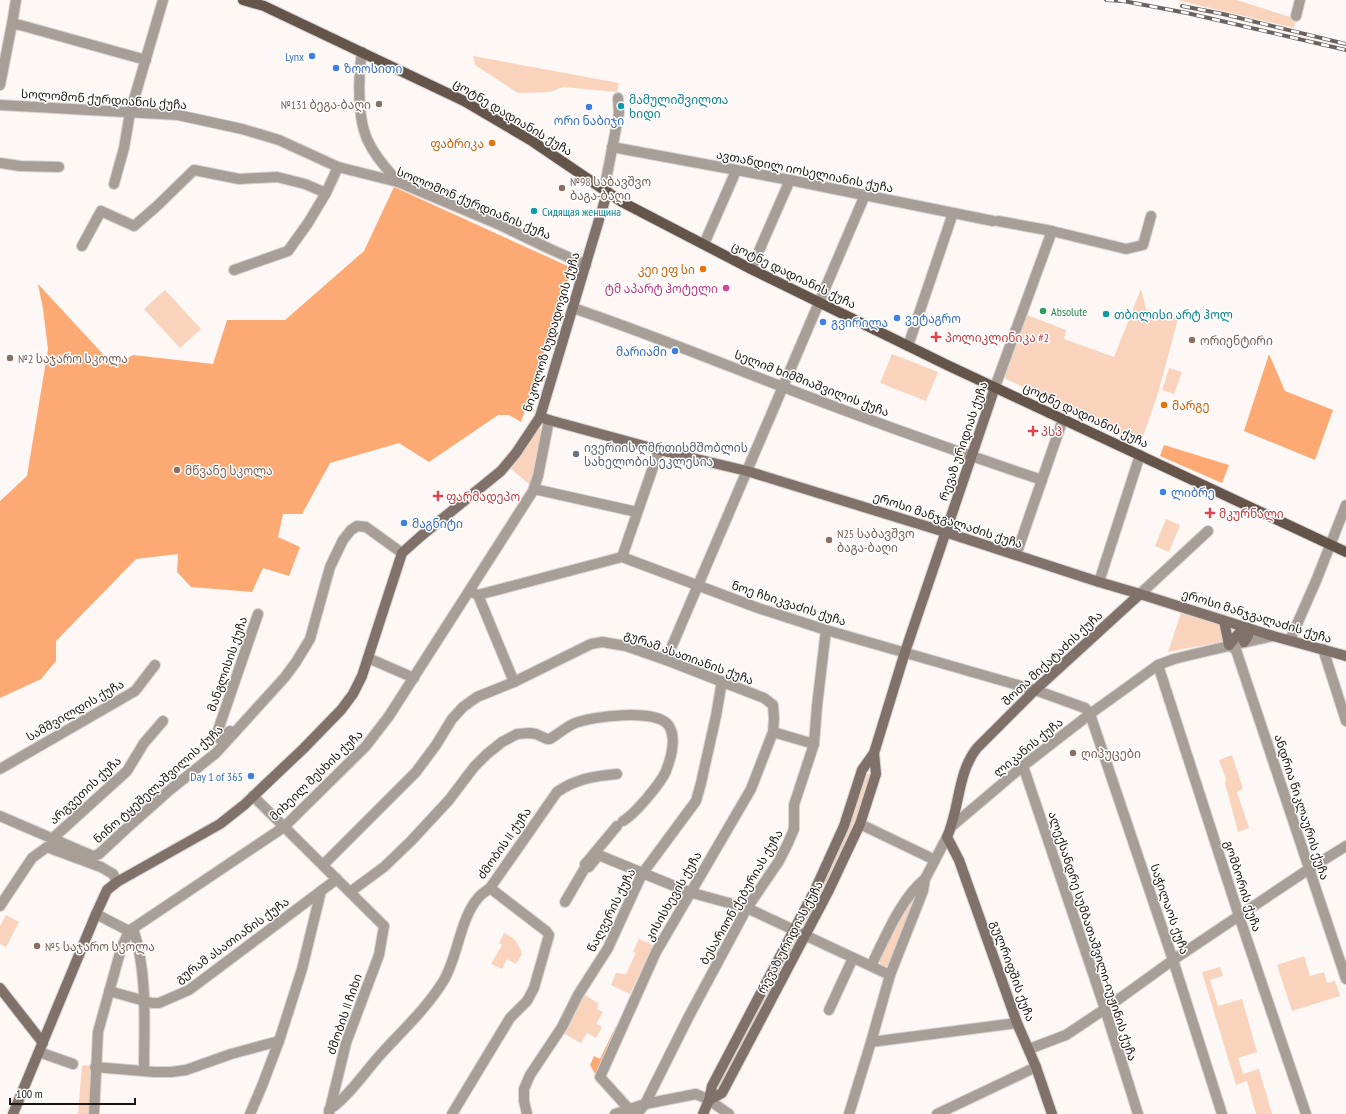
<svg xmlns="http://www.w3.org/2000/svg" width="1346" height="1114" font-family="'PT Sans Narrow','Noto Sans Georgian',sans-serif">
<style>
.green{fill:#f9d3bb}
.forest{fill:#fca974}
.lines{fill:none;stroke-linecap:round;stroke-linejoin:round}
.street-casing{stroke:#d9d4d1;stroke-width:12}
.secondary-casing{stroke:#d9d4d1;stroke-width:12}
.primary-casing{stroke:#d9d4d1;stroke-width:12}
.street{stroke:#a89e98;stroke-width:10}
.secondary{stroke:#80726a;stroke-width:10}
.primary{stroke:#64544a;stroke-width:10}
.rail-casing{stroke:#6a6360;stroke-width:4}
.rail{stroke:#fff;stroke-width:2.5;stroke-dasharray:8;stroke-linecap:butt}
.shop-dot{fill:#3f7fe0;stroke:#fff;stroke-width:1.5}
.education-dot{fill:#8d6e63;stroke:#fff;stroke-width:1.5}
.culture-dot{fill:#0f9aa8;stroke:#fff;stroke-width:1.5}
.food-dot{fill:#e8710a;stroke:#fff;stroke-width:1.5}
.hotel-dot{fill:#d1479c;stroke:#fff;stroke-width:1.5}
.leisure-dot{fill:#2e9e5b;stroke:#fff;stroke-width:1.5}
.health-dot{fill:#e0444e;stroke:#fff;stroke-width:1.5}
.worship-dot{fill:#6b7280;stroke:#fff;stroke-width:1.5}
.labels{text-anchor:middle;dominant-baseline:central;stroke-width:3;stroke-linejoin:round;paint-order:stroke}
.shop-label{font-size:12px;fill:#366cbe;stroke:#fff;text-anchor:start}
.street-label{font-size:12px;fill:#1e1612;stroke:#fff}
.culture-label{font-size:12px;fill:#0d838f;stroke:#fff;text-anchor:start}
.education-label{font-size:12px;fill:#785e54;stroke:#fff;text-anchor:start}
.food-label{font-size:12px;fill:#c56008;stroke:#fff;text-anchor:end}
.hotel-label{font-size:12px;fill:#b23c85;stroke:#fff;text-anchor:end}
.leisure-label{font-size:12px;fill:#27864d;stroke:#fff;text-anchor:start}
.health-label{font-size:12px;fill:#be3a42;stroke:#fff;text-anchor:start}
.worship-label{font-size:12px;fill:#5b616d;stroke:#fff;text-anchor:start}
</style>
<rect width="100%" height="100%" fill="#fdf8f5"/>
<g class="green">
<polygon points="1177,0 1237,0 1296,19 1294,28"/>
<polygon points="473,56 619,83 617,92 563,87 550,92 518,93 475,65"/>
<polygon points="1141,289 1146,309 1178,319 1158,393 1140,445 1058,403 1006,379 1005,376 1027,315 1066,330 1064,339 1114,357"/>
<polygon points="165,290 201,329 180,348 144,309"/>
<polygon points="892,354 938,372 926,401 880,383"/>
<polygon points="1169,368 1182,372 1174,394 1162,390"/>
<polygon points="536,426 544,430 530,485 509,467"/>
<polygon points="1166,519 1180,525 1169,552 1155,546"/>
<polygon points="1182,610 1221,623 1225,641 1168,652"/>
<polygon points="1232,755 1243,789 1237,792 1249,828 1238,832 1225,783 1226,779 1219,760"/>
<polygon points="865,773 873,775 854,828 805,931 798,928"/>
<polygon points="919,889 890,964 887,966 883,966 880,963 880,958 917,890"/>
<polygon points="6,915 19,922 6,947 0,944 0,926"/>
<path d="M504,933c12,6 13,8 18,21l-6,10 -9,-5 -5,10 -11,-5 11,-19 -3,-2z"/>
<polygon points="796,933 802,936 721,1089 715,1087"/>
<polygon points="639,939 653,945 630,994 611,985 616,973 626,974 636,953 633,952"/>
<polygon points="1304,956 1310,976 1324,972 1327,983 1335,981 1340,996 1292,1011 1277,965"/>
<polygon points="1220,967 1223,976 1210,980 1218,1006 1242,999 1257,1052 1238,1058 1243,1074 1259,1069 1272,1114 1256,1114 1247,1081 1236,1085 1202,972"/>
<polygon points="583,994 598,1003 597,1009 603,1012 596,1024 602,1027 596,1038 587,1033 581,1043 563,1033"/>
<polygon points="82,1065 95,1067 94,1114 78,1114"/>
</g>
<g class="forest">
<polygon points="394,187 572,268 521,422 509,415 498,415 429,462 399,443 330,463 302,514 283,514 278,537 300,547 289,576 263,568 252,592 191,587 177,572 178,554 136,559 56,641 56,661 41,679 0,698 0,501 27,476 48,349 43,309 38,284 114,366 133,355 213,364 227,320 285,320 364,251"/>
<polygon points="1269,354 1285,391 1333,410 1315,460 1244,431"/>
<polygon points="1164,445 1229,465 1222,483 1160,456"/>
<polygon points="621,1022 600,1083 590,1065 594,1056 600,1059 615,1028"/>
</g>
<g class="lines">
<g class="street-casing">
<g id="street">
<polyline points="1296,16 1300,0"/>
<polyline points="12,24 20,25 146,60"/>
<path d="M362,52c-4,25 -5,69 7,91 7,15 18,26 29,39"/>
<polyline points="0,85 12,24 16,0"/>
<polyline points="0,105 178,115 242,129 279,140 338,167 398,182 500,225 550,249 586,265"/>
<polyline points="612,147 790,180 993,221"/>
<polyline points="0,163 20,166 59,167"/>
<polyline points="114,184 124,148 130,113 163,0"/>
<polyline points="607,193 606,180 619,113 618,98"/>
<polyline points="998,221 1052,231 1126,249 1143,245 1151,216"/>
<polyline points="704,244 736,171"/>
<polyline points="82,246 101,211 134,226 157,206 194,170 239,179 277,177 305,184 326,193"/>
<polyline points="751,269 790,180"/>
<polyline points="234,270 288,251 308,223 326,193 338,167"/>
<path d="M573,308c71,24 140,52 210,79 85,33 172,64 259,93"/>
<polyline points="908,346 953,213"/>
<polyline points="995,387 1052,231"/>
<polyline points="534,489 637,512"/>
<polyline points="1016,555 1063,419"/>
<polyline points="622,557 659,450"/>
<polyline points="1099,582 1140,455"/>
<polyline points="472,592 478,595 514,682"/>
<polyline points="1140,594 1208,531"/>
<polyline points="478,595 622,557 758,608 826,630 1035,690 1085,708 1090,714 1173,960 1222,1114"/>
<polyline points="1290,640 1316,581 1346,505"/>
<polyline points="1229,645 1236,650 1346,979"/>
<polyline points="1323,649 1346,721"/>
<polyline points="368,658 414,678"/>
<polyline points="666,660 865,195"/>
<polyline points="1158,665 1239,916 1306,1114"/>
<polyline points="230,731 220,739 218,738 216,736 258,614"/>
<polyline points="773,732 814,744"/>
<polyline points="1023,766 1105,1009 1138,1114"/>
<polyline points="0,769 135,691 155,665"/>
<polyline points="253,796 384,926 379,955 346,1043 329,1113"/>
<polyline points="0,816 93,856 99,854 127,828 171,789 216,753 285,677 296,662 310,639 330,567 343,540 351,530 357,526 366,527 402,553"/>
<polyline points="860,824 935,860"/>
<polyline points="617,826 587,862 585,864 586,866 589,867 597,857 601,856 689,892 747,908 890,975"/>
<polyline points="951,827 1023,766 1090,714 1158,665 1174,659 1207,651 1273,636"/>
<polyline points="52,839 127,771 144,743 163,721"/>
<polyline points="323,865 416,772 436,745 452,719 463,707 477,697 514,682 591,644 602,642 626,646 666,660 764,698 773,705 774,718 773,732 751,789 656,952 600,1077 629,1109"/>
<path d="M350,892l34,-25 27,-26 38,-41 25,-33 13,-13 15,-12 15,-8 13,-1 6,1 11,5h3c8,-5 15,-11 23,-15 18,-8 85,-16 96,2 8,13 2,32 -3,45 -5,12 -31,43 -43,50"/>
<polyline points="565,902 586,866"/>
<polyline points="0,906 32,858 47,847 101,867 113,874 117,882"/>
<polyline points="96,914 129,931"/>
<path d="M133,928c15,46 11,96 11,143"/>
<path d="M871,966c14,-28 30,-68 54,-87"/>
<polyline points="109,991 152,1003 159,1003 189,990 321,891"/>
<polyline points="829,1010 853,958"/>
<polyline points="871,1042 1017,1023"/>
<polyline points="1029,1049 1066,1035 1105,1009 1173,960 1309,869 1346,846"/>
<polyline points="39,1052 73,1064"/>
<polyline points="95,1067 154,1072 171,1072 186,1070 231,1054 279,1041"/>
<path d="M329,1110c21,-15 35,-37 52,-56 22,-24 46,-46 63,-74 14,-24 16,-61 34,-82 3,-4 8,-7 12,-10l67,-96c19,-13 37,-16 60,-18"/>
<polyline points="94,1114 98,1032 121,949 129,931 284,827 366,746 389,716 533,491 538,476 549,420"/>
<polyline points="250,1114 262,1086 279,1041 302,969 321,891 337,879"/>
<polyline points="452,1114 510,1018 527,1001 534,988 549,935 546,931 490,888"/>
<polyline points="527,1114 524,1101 524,1089 530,1075 562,1027 578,995 608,948 642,874 696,801 701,783 716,716 722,681"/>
<polyline points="615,1114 645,1104 696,1094 709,1100 729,1114"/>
<polyline points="637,1114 645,1104 689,1016 747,908 779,861 788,843 794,829 794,805 814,744 817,706 826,630"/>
<polyline points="849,1114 871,1042 890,975 923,891 925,879 947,837"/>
<polyline points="937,1114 1036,1067"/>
</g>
</g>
<g class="secondary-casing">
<g id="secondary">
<polyline points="540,417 549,420 659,450 747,471 945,532 1099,582 1140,594 1273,636 1346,656"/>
<polyline points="1224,621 1229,645"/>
<polyline points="1244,642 1248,636 1249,628"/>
<polyline points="1229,645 1244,627"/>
<polyline points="0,988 43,1043"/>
<polyline points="709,1100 722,1093 828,892 860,824 876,774 874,753"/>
<polyline points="13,1114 96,914 107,890 117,882 220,824 244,805 304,748 341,710 353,694 362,676 402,553 421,536 501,471 516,453 540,417 607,193"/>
<polyline points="703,1114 709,1100 712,1086 815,890 844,826 862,770 874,753 905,652 995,387"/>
<path d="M1052,1114l-16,-47 -19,-44 -58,-163 -12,-23c13,-29 10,-64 30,-89l58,-58 105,-96"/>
</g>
</g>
<g class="primary-casing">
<polyline id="primary" points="243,0 264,6 464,101 532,141 622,202 751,269 947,365 1346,552"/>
</g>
<use href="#street" class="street"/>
<use href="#secondary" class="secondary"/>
<use href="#primary" class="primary"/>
<g class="rail-casing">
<g id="rail">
<polyline points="1106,0 1124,1"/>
<polyline points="1118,0 1187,13 1346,50"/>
<polyline points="1182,6 1223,14 1346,44"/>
</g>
</g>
<use href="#rail" class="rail"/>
</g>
<g class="shop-dot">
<circle cx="312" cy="56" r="4"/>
<circle cx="336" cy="68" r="4"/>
<circle cx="589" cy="107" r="4"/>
<circle cx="897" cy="318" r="4"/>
<circle cx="823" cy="322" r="4"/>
<circle cx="675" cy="351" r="4"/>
<circle cx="1163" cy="492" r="4"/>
<circle cx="404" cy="523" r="4"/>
<circle cx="251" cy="776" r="4"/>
</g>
<g class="education-dot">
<circle cx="379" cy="104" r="4"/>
<circle cx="562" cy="188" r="4"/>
<circle cx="1192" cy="340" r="4"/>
<circle cx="10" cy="358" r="4"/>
<circle cx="177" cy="470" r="4"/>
<circle cx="829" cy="540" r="4"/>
<circle cx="1073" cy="753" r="4"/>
<circle cx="37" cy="946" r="4"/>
</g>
<g class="culture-dot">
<circle cx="621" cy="106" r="4"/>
<circle cx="534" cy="211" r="4"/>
<circle cx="1106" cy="314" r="4"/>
</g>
<g class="food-dot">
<circle cx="492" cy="143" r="4"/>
<circle cx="703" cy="269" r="4"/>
<circle cx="1164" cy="405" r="4"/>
</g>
<circle class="hotel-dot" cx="726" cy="288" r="4"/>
<circle class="leisure-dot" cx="1043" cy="311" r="4"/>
<g class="health-dot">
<path d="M934 331h4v4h4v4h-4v4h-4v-4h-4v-4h4z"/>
<path d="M1031 425h4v4h4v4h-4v4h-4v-4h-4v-4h4z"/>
<path d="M436 490h4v4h4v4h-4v4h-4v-4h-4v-4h4z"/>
<path d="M1208 507h4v4h4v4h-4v4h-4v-4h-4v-4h4z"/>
</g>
<circle class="worship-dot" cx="576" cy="454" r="4"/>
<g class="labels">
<g class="shop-label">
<text x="304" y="56" text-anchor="end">Lynx</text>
<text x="344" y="68">ზოოსითი</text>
<text x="589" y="120" text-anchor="middle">ორი ნაბიჯი</text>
<text x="905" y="318">ვეტაგრო</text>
<text x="831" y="322">გვირილა</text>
<text x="667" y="351" text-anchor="end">მარიამი</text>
<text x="1171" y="492">ლიბრე</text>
<text x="412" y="523">მაგნიტი</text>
<text x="243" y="776" text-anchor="end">Day 1 of 365</text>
</g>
<g class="street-label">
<text transform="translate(104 99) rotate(4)">სოლომონ ქურდიანის ქუჩა</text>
<text transform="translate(513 117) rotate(31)">ცოტნე დადიანის ქუჩა</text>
<text transform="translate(805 171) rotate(11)">ავთანდილ იოსელიანის ქუჩა</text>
<text transform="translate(474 203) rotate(23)">სოლომონ ქურდიანის ქუჩა</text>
<text transform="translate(794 275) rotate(26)">ცოტნე დადიანის ქუჩა</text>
<text transform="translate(551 332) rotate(-73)">ნიკოლოზ ხუდადოვის ქუჩა</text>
<text transform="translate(812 383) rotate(21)">სელიმ ხიმშიაშვილის ქუჩა</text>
<text transform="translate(1086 415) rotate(25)">ცოტნე დადიანის ქუჩა</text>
<text transform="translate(963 441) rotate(-71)">რევაზ ურიდიას ქუჩა</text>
<text transform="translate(948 520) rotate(18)">ეროსი მანჯგალაძის ქუჩა</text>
<text transform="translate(789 603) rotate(18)">ნოე ჩხიკვაძის ქუჩა</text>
<text transform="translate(1257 616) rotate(17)">ეროსი მანჯგალაძის ქუჩა</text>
<text transform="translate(689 657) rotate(20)">გურამ ასათიანის ქუჩა</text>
<text transform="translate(1052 658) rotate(-43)">შოთა მიქატაძის ქუჩა</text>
<text transform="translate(227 664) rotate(-71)">მანგლისის ქუჩა</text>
<text transform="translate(75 710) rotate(-30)">სამშვილდის ქუჩა</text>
<text transform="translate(1028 747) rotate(-39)">ლიკანის ქუჩა</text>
<text transform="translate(316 775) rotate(-44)">მიხეილ მესხის ქუჩა</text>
<text transform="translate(158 784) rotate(-42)">ნინო ტყეშელაშვილის ქუჩა</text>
<text transform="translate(85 790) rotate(-43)">არგვეთის ქუჩა</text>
<text transform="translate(1302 807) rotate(72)">ანდრია წიკლაურის ქუჩა</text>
<text transform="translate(504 843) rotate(-55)">ძმობის II ქუჩა</text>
<text transform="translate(1243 886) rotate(72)">გომბორის ქუჩა</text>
<text transform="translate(673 896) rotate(-60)">კისისხევის ქუჩა</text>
<text transform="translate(741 897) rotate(-60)">ბესარიონ ქებურიას ქუჩა</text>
<text transform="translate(1170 909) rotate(71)">საჭილაოს ქუჩა</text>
<text transform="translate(611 910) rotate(-63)">წაღვერის ქუჩა</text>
<text transform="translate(1093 936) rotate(72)">ალექსანდრე სუმბათაშვილი-იუჟინის ქუჩა</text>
<text transform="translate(790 937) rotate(-62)">რევაზ ურიდიას ქუჩა</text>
<text transform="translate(232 940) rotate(-36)">გურამ ასათიანის ქუჩა</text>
<text transform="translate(1013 971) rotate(70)">გულრიფშის ქუჩა</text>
<text transform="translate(344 1014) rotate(-71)">ძმობის II ჩიხი</text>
</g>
<g class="culture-label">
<text x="629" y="99">მამულიშვილთა<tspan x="629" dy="14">ხიდი</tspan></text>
<text x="542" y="211">Сидящая женщина</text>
<text x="1114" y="314">თბილისი არტ ჰოლ</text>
</g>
<g class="education-label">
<text x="371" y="104" text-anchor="end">№131 ბეგა-ბაღი</text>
<text x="570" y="181">№98 საბავშვო<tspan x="570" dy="14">ბაგა-ბაღი</tspan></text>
<text x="1200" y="340">ორიენტირი</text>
<text x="18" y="358">№2 საჯარო სკოლა</text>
<text x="185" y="470">მწვანე სკოლა</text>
<text x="837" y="533">N25 საბავშვო<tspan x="837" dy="14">ბაგა-ბაღი</tspan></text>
<text x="1081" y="753">ღიპუცები</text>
<text x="45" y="946">№5 საჯარო სკოლა</text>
</g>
<g class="food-label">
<text x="484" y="143">ფაბრიკა</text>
<text x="695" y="269">კეი ეფ სი</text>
<text x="1172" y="405" text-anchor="start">მარგე</text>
</g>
<g class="hotel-label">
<text x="718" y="288">ტმ აპარტ ჰოტელი</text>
</g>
<g class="leisure-label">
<text x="1051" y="311">Absolute</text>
</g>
<g class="health-label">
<text x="945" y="337">პოლიკლინიკა #2</text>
<text x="1041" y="431">პსპ</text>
<text x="446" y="496">ფარმადეპო</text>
<text x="1219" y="513">მკურნალი</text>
</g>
<g class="worship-label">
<text x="584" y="447">ივერიის ღმრთისმშობლის<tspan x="584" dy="14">სახელობის ეკლესია</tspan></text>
</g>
</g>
<path d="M10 1098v6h125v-6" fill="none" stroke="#1e1612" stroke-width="2"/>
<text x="16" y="1098" font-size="12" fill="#1e1612" stroke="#ffffff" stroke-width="3" paint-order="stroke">100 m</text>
</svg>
